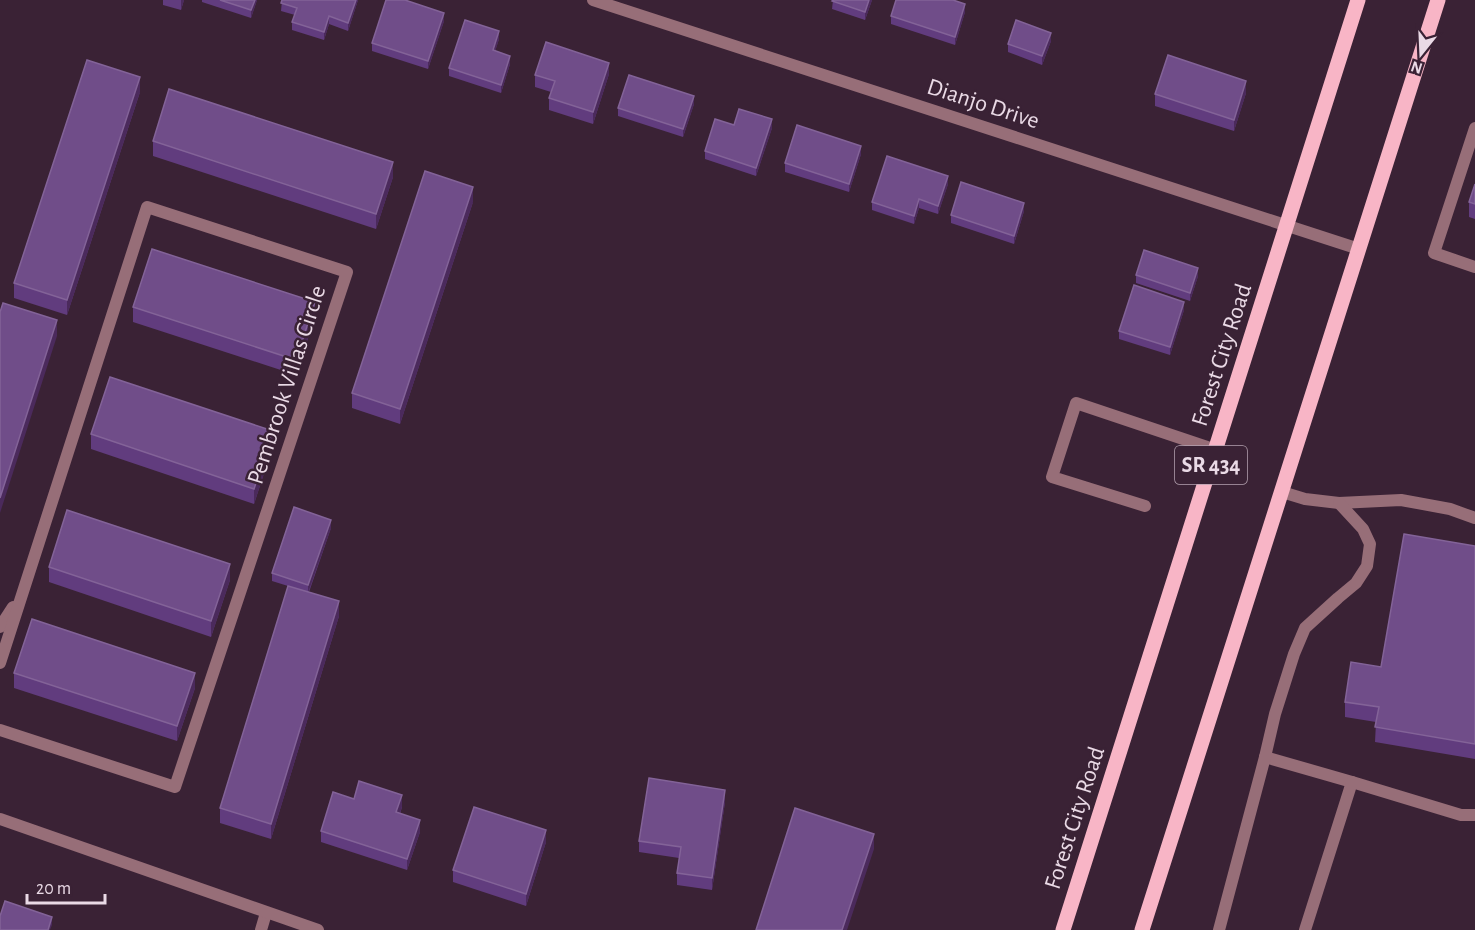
<svg xmlns="http://www.w3.org/2000/svg" width="1475" height="930" font-family="'Alegreya Sans',sans-serif">
<style>
.lines{fill:none;stroke-linecap:round;stroke-linejoin:round}
.service{stroke:#976e78;stroke-width:12}
.minor{stroke:#976e78;stroke-width:12}
.tertiary{stroke:#976e78;stroke-width:12}
.primary{stroke:#f8b5c6;stroke-width:15}
.wall{fill:#613c7e}
.shaded-wall{fill:#4b2a5c}
.building{fill:#704d89;stroke:#836398;stroke-width:1.5}
.labels{text-anchor:middle;dominant-baseline:central;stroke-width:5;stroke-linejoin:round;paint-order:stroke}
.shield{fill:#3a2235;stroke:#b5a3b1;stroke-width:1.5}
.shield-label{font-size:22px;font-weight:bold;fill:#eadae6}
.street-label{font-size:24px;fill:#eadae6;stroke:#3a2235}
</style>
<rect width="100%" height="100%" fill="#3a2235"/>
<g class="lines">
<g class="service">
<polyline points="1475,128 1434,253 1475,267"/>
<polyline points="1282,492 1305,499 1339,503 1401,500 1450,509 1475,518"/>
<polyline points="1145,506 1052,477 1076,403 1216,450"/>
<polyline points="0,627 13,607"/>
<polyline points="0,663 147,207 347,272 175,787 0,730"/>
<polyline points="1265,757 1352,782"/>
<polyline points="1219,930 1265,757 1275,714 1294,654 1305,628 1338,598 1356,583 1367,566 1370,544 1363,529 1339,503"/>
<polyline points="1305,930 1352,782 1461,815 1475,815"/>
</g>
<g class="minor">
<polyline points="593,0 1359,249"/>
<polyline points="261,930 266,913"/>
</g>
<polyline class="tertiary" points="0,819 318,930"/>
<g class="primary">
<polyline points="1063,930 1358,0"/>
<polyline points="1142,930 1438,0"/>
</g>
</g>
<g class="wall">
<polygon points="163,0 184,0 181,10 163,5"/>
<polygon points="202,0 257,0 251,18 202,2"/>
<polygon points="282,0 358,0 348,31 329,24 324,40 292,30 292,22 295,15 281,11"/>
<polygon points="833,0 872,0 865,20 832,9"/>
<polygon points="965,12 955,45 891,24 891,16"/>
<polygon points="444,21 428,69 372,51 372,43"/>
<polygon points="499,39 495,51 510,64 501,93 449,76 449,68"/>
<polygon points="1051,41 1042,65 1008,52 1008,44"/>
<polygon points="609,74 593,124 549,110 549,98 551,92 535,87 535,75"/>
<polygon points="140,92 67,315 14,298 14,283"/>
<polygon points="1246,93 1234,131 1155,106 1155,94"/>
<polygon points="694,104 683,137 618,116 618,108"/>
<polygon points="772,128 756,176 705,159 705,151"/>
<polygon points="153,141 393,177 376,229 153,156"/>
<polygon points="861,154 849,192 785,172 785,163"/>
<polygon points="948,184 938,214 919,208 914,224 872,210 872,202"/>
<polygon points="1475,184 1475,219 1469,217 1469,202"/>
<polygon points="473,202 400,424 352,408 352,393"/>
<polygon points="1024,211 1014,244 951,223 951,215"/>
<polygon points="1136,275 1198,276 1190,301 1136,283"/>
<polygon points="133,307 315,317 296,375 133,322"/>
<polygon points="1184,310 1170,355 1119,339 1119,331"/>
<polygon points="91,434 273,446 254,504 91,449"/>
<polygon points="331,528 309,592 339,616 271,839 220,823 220,808 288,586 272,581 272,573"/>
<polygon points="1475,546 1475,759 1375,742 1376,722 1345,717 1345,702 1381,667"/>
<polygon points="49,567 230,580 211,637 49,582"/>
<polygon points="14,673 195,688 177,741 14,688"/>
<polygon points="354,799 402,807 400,814 420,832 407,870 321,842 321,831"/>
<polygon points="725,802 712,890 677,885 677,873 679,858 639,852 639,841"/>
<polygon points="546,842 526,906 453,882 453,870"/>
</g>
<g class="shaded-wall">
<polygon points="181,0 184,0 181,10"/>
<polygon points="255,0 257,0 251,18 251,10"/>
<polygon points="356,0 358,0 348,31 348,23"/>
<polygon points="869,0 872,0 865,20 865,12"/>
<polygon points="965,4 965,12 955,45 955,37"/>
<polygon points="444,13 444,21 428,69 428,61"/>
<polygon points="329,16 329,24 324,40 324,32"/>
<polygon points="499,31 499,39 493,58 493,50"/>
<polygon points="1051,33 1051,41 1042,65 1042,56"/>
<polygon points="510,56 510,64 501,93 501,85"/>
<polygon points="609,63 609,74 593,124 593,112"/>
<polygon points="140,77 140,92 67,315 67,300"/>
<polygon points="1246,81 1246,93 1234,131 1234,120"/>
<polygon points="694,96 694,104 683,137 683,129"/>
<polygon points="772,119 772,128 756,176 756,168"/>
<polygon points="861,146 861,154 849,192 849,184"/>
<polygon points="393,162 393,177 376,229 376,214"/>
<polygon points="948,176 948,184 938,214 938,206"/>
<polygon points="473,187 473,202 400,424 400,409"/>
<polygon points="919,199 919,208 914,224 914,216"/>
<polygon points="1024,203 1024,211 1014,244 1014,236"/>
<polygon points="1198,268 1198,276 1190,301 1190,293"/>
<polygon points="315,302 315,317 296,375 296,360"/>
<polygon points="1184,302 1184,310 1170,355 1170,347"/>
<polygon points="57,320 57,336 0,513 0,498"/>
<polygon points="273,431 273,446 254,504 254,489"/>
<polygon points="331,520 331,528 308,593 308,585"/>
<polygon points="230,564 230,580 211,637 211,621"/>
<polygon points="339,601 339,616 271,839 271,824"/>
<polygon points="195,673 195,688 177,741 177,726"/>
<polygon points="725,790 725,802 712,890 712,878"/>
<polygon points="402,795 402,807 396,824 396,812"/>
<polygon points="420,820 420,832 407,870 407,859"/>
<polygon points="546,830 546,842 526,906 526,894"/>
<polygon points="874,834 874,849 847,930 842,930"/>
<polygon points="52,917 52,925 50,930 48,930"/>
</g>
<g class="building">
<polygon points="220,0 255,0 251,10"/>
<polygon points="282,0 356,0 348,23 329,16 324,32 292,22 297,8 281,3"/>
<polygon points="386,0 405,0 444,13 428,61 372,43"/>
<polygon points="833,0 869,0 865,12 832,1"/>
<polygon points="896,0 953,0 965,4 955,37 891,16"/>
<polygon points="465,20 499,31 493,50 510,56 501,85 449,68"/>
<polygon points="1016,20 1051,33 1042,56 1008,44"/>
<polygon points="546,42 609,63 593,112 549,98 555,81 535,75"/>
<polygon points="1168,55 1246,81 1234,120 1155,94"/>
<polygon points="87,60 140,77 67,300 14,283"/>
<polygon points="629,75 694,96 683,129 618,108"/>
<polygon points="169,89 393,162 376,214 153,141"/>
<polygon points="739,109 772,119 756,168 705,151 715,119 734,125"/>
<polygon points="797,125 861,146 849,184 785,163"/>
<polygon points="887,156 948,176 938,206 919,199 914,216 872,202"/>
<polygon points="425,171 473,187 400,409 352,393"/>
<polygon points="961,182 1024,203 1014,236 951,215"/>
<polygon points="1475,184 1475,204 1469,202"/>
<polygon points="152,249 315,302 296,360 133,307"/>
<polygon points="1144,250 1198,268 1190,293 1136,275"/>
<polygon points="1134,285 1184,302 1170,347 1119,331"/>
<polygon points="3,303 57,320 0,498 0,312"/>
<polygon points="110,377 273,431 254,489 91,434"/>
<polygon points="294,507 331,520 308,585 272,573"/>
<polygon points="67,510 230,564 211,621 49,567"/>
<polygon points="1404,534 1475,546 1475,744 1375,727 1379,707 1345,702 1351,662 1381,667"/>
<polygon points="288,586 339,601 271,824 220,808"/>
<polygon points="32,619 195,673 177,726 14,673"/>
<polygon points="649,778 725,790 712,878 677,873 681,847 639,841"/>
<polygon points="359,781 402,795 396,812 420,820 407,859 321,831 333,792 354,799"/>
<polygon points="474,807 546,830 526,894 453,870"/>
<polygon points="795,808 874,834 842,930 756,930"/>
<polygon points="5,901 52,917 48,930 0,930 0,916"/>
</g>
<g class="labels">
<rect class="shield" x="1175" y="446" width="72" height="38" rx="4.5"/>
<g class="shield-label">
<text x="1211" y="465">SR 434</text>
</g>
<g class="street-label">
<text transform="translate(983 104) rotate(18)">Dianjo Drive</text>
<text transform="translate(1222 355) rotate(-72)">Forest City Road</text>
<text transform="translate(287 385) rotate(-72)">Pembrook Villas Circle</text>
<text transform="translate(1075 818) rotate(-72)">Forest City Road</text>
</g>
</g>
<g transform="translate(1421 54) rotate(198)" stroke="#3a2235" stroke-width="4.5" paint-order="stroke">
<path d="M0-4.5L10 22L0 15L-10 22Z" fill="#eadae6"/>
<text y="-9" font-size="16" font-weight="bold" text-anchor="middle" fill="#eadae6">N</text>
</g>
<path d="M27 894v9h78v-9" fill="none" stroke="#eadae6" stroke-width="3"/>
<text x="36" y="894" font-size="18" fill="#eadae6" stroke="#3a2235" stroke-width="4.5" paint-order="stroke">20 m</text>
</svg>
